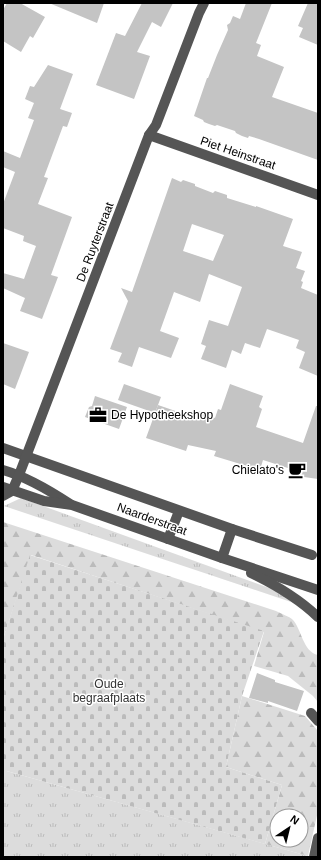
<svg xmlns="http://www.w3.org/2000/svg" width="321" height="860" font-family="Helvetica,sans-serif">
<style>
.grass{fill:url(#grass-tufts)}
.forest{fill:url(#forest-firs);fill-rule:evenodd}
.cemetery{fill:url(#cemetery-stones)}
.building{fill:#c4c4c4;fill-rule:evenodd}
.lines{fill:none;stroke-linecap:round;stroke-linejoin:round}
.minor{stroke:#555;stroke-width:10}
.labels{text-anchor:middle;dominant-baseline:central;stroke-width:3;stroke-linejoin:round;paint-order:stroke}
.street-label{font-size:12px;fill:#000;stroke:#fff}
.poi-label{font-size:12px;fill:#000;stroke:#fff;text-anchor:start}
.park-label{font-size:12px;fill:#333;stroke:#fff}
</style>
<defs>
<pattern id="grass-tufts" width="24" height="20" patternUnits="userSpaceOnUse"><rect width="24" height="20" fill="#dcdcdc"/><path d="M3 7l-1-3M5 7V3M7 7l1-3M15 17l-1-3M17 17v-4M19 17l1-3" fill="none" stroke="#bbb"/></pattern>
<pattern id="forest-firs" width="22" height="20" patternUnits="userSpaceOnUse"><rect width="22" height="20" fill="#dcdcdc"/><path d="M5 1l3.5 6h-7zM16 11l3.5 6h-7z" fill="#bbb"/></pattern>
<pattern id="cemetery-stones" width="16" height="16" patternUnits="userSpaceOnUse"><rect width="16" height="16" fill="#dcdcdc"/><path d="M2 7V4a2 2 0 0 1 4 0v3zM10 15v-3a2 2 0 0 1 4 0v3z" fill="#bbb"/></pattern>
</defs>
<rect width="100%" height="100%" fill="#fff"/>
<g class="grass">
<polygon points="21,498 283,593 291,602 4,506"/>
<polygon points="3,770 308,856 308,857 3,857"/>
</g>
<g class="forest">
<path d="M3,522l273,89c5,3 13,5 17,9 8,8 10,32 25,35v47l-5,-6 -25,-20 -34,-10 10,-34 -233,-77 -28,84z"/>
<path d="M242,696l63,20 13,15v80l-10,45 -43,-12 17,-59 -56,-18zM277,816h24v24h-24z"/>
</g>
<polygon class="cemetery" points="30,555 264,631 242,696 226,767 282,785 265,844 3,770 3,639"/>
<g class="building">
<polygon points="7,3 20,3 45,17 33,38 30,36 21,52 3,41 3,10"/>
<polygon points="49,3 104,3 97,23"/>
<polygon points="142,3 173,3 161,27 152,22 137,52 150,56 134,99 96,85 116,33 125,36"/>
<polygon points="246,3 272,3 256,43 261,45 257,56 284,67 272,97 318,113 318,160 259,139 249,136 248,138 242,136 236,133 235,131 217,125 215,126 209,124 204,122 203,120 194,116 207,78 208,78 217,55 228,30 227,25 230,23 233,16 240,19"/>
<polygon points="308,3 318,3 318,45 299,37 303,28 298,26"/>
<polygon points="48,65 73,74 60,109 72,113 67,127 63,126 44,177 48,178 38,204 72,217 51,275 58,277 42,319 20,311 25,298 3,288 3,273 24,279 36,246 23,241 24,236 3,228 3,204 15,172 3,167 3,151 20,158 34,120 28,118 34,103 25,99 30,86 34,87"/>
<path d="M172,178l9,4 2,-2 12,4v2l18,7 2,-2 12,4v3l29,9v-1l37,13 -10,27 19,6 -6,16 9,3 -4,10 2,1 -2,6 17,7v81l-19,-8 6,-16 -9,-4 3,-8 -32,-11 -7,19 -15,-5 -4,11 -9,-4 -6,18 -25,-9 5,-13 -5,-2 8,-24 19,6 14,-39 -33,-13 -9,28 -26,-10 -14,39 19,7 -8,20 -32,-11 -7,20 -14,-5 4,-9 -12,-4 18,-48 -7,-13 11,4zM192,224l32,11 -11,26 -30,-10z"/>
<polygon points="3,343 29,352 15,389 3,384"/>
<polygon points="124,384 161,397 155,413 118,400"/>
<polygon points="230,384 263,396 259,407 262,409 256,427 303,443 316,406 318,406 318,479 290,475 291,469 263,460 260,470 214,456 216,451 188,445 186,451 146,438 158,405 196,418 199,411 215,418 218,409 221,410"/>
<polygon points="95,396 127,407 119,429 85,417 89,407 92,406"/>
<polygon points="257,673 275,680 275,682 304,691 297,711 268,701 268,703 249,698"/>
</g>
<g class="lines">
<g class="minor">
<polyline points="149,135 318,195"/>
<polyline points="3,448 232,529 312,555"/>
<path d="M3,470c24,7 46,20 67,34"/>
<polyline points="3,487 44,501 72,505 222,558 318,590"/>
<polyline points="3,496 12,491 19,475 149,135 156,125 199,13 204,3"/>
<polyline points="168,539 179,511"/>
<polyline points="222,558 232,529"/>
<path d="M251,573c25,12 47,25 67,44"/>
<polyline points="311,713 318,721"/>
<polyline points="314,857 318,838"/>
</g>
</g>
<defs>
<g id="office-bare" transform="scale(1.38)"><path d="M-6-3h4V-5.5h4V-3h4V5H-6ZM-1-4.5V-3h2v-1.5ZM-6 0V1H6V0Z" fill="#000" stroke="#fff" stroke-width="2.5" paint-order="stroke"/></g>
<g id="cafe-bare" transform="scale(1.38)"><path d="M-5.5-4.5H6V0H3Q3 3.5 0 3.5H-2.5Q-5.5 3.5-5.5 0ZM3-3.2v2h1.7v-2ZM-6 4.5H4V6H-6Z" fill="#000" stroke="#fff" stroke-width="2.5" paint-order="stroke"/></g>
</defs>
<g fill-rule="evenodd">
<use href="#office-bare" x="98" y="415"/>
<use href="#cafe-bare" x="297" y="470"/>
</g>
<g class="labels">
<g class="street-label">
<text transform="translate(238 153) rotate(19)">Piet Heinstraat</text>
<text transform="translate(95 242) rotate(-69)">De Ruyterstraat</text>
<text transform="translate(152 519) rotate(20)">Naarderstraat</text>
</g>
<g class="poi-label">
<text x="111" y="415">De Hypotheekshop</text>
<text x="284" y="470" text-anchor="end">Chielato's</text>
</g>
<g class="park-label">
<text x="109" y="684">Oude<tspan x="109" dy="14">begraafplaats</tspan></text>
</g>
</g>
<rect width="321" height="860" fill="none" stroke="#000000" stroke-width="8"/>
<g transform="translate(289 828) rotate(35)"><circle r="19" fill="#ffffff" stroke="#999999"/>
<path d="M0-3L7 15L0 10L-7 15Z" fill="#000000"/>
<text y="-6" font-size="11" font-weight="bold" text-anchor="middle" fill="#000000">N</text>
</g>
</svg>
